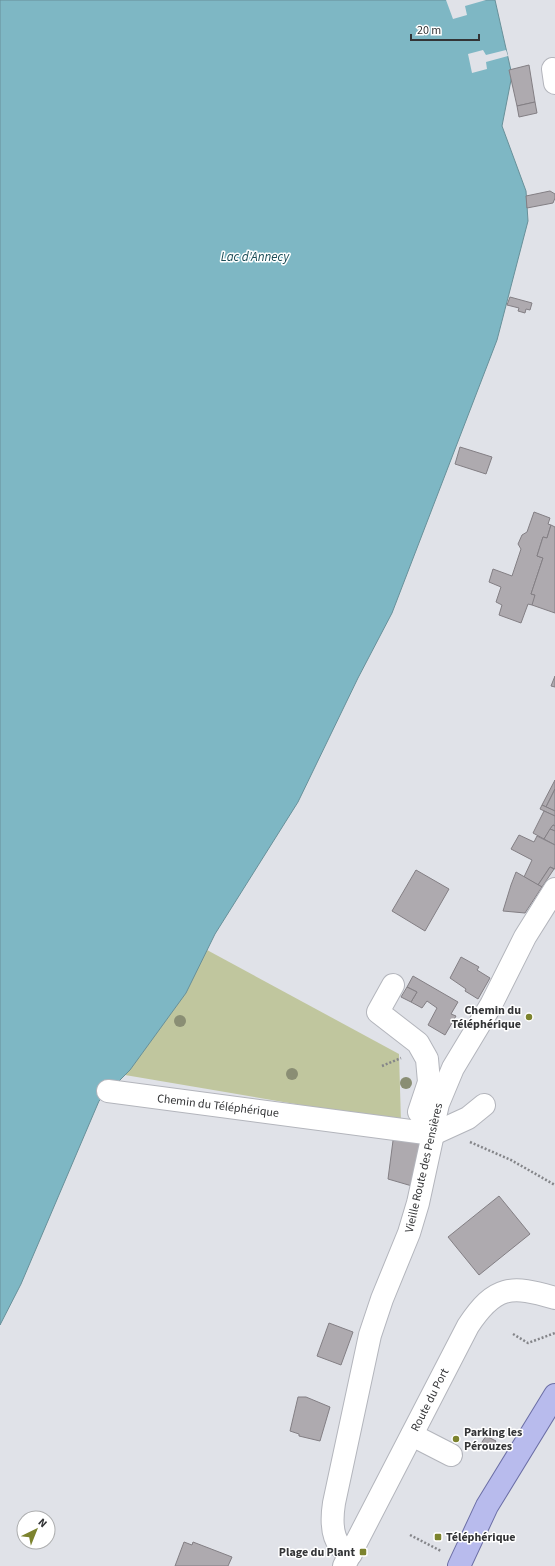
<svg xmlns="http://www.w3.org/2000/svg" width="555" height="1566" font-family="'Source Sans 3',sans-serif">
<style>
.green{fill:#c0c69e}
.water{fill:#7eb7c4;stroke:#689099}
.pier{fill:#e0e2e8}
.building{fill:#aeaaaf;stroke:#837f84}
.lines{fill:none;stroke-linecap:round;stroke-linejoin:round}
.minor-casing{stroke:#b3b5bc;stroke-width:24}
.major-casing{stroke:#6b6ea5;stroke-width:24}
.path{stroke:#848589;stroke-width:2.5;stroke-dasharray:2 2;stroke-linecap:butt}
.minor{stroke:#fff;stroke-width:22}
.major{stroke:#b8bbed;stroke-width:22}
.tree{fill:#8a8e74}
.poi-dot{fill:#7c832e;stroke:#fff;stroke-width:1.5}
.labels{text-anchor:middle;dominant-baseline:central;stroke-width:3;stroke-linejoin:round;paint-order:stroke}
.poi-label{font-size:12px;font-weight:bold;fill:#333436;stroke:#fff;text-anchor:end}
.street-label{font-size:12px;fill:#333436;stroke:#fff}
.water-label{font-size:13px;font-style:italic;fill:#1b4d57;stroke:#fff}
</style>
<rect width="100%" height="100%" fill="#e0e2e8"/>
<polygon class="green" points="207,950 399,1054 401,1122 125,1075"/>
<polygon class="water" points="0,0 495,0 512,75 502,126 526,191 528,221 497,340 392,613 358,678 298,802 215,934 186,993 130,1070 99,1101 21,1284 0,1325"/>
<g class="pier">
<polygon points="446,0 486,0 465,6 467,15 453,19"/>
<polygon points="483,50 486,55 506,50 508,56 486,62 487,69 472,73 468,54"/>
</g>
<g class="building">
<polygon points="529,65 535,102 517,106 509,70"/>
<polygon points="535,102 537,113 519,117 517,106"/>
<polygon points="550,191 555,194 555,198 553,203 527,208 526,196"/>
<polygon points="510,297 532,303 530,310 526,309 525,313 518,311 519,308 507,305"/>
<polygon points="460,447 492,457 486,474 455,464"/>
<polygon points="534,512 550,518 548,524 551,525 547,538 543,537 537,556 543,558 531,594 535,595 534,602 532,605 528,604 521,623 499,615 502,605 496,602 501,587 489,582 493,569 512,576 521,549 518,544 522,535 527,532"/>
<polygon points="551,525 555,527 555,613 532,605 535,595 531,594 543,558 537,556 543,537 547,538"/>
<polygon points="555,676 555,687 551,686"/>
<polygon points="555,780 555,789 546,807 542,805"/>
<polygon points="555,789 555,811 546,807"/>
<polygon points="542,805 555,811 555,816 540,809"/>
<polygon points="544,811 555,816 555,826 553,825 544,839 533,833"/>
<polygon points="553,825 555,826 555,831 550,829"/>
<polygon points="550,829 555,831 555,845 544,839"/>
<polygon points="519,835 534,842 537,836 555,845 555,869 550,867 538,885 524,877 532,860 511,849"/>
<polygon points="550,867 554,869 542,887 538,885"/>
<polygon points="416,870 449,889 425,931 392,911"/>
<polygon points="516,872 542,887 525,913 503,911 511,885"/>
<polygon points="461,957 479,967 477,970 490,978 478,999 465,991 466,989 450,978"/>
<polygon points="413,976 458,1002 451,1014 456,1016 445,1035 428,1025 437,1008 427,1001 422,1008 411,1002 417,992 407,987"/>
<polygon points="407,987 417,992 411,1002 401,997"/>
<polygon points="394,1133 422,1136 412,1186 388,1179"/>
<polygon points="499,1196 530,1234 479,1275 448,1237"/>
<polygon points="329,1323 353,1332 341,1365 317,1356"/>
<polygon points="298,1397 306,1397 330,1407 320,1441 299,1436 299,1434 290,1431"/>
<polygon points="486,1436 496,1441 491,1450 480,1445"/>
<polygon points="184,1542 192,1545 193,1542 232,1557 228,1566 175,1566"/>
</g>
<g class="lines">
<g class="minor-casing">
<g id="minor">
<polyline points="553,69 555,83"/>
<polyline points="393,985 378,1012 418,1043 427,1059 429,1082 419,1112 435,1117"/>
<polyline points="108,1091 433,1134 468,1118 484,1105"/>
<polyline points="412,1435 451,1455"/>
<path d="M351,1554c-3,-2 -8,-4 -11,-8 -9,-11 -8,-30 -6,-43l36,-168 12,-36 27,-66 9,-30 15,-69 2,-17 3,-13 15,-36 38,-63 34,-68 30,-48"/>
<path d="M344,1566l124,-240c27,-41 43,-41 87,-28"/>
</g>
</g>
<g class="major-casing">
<polyline id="major" points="459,1566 487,1506 555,1395"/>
</g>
<g class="path">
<polyline points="382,1066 401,1058"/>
<polyline points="470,1142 511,1160 555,1185"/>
<polyline points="513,1334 528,1343 555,1333"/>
<polyline points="410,1535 441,1551"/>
</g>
<use href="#minor" class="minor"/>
<use href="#major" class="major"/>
</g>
<g class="tree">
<circle cx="180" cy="1021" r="6"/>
<circle cx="292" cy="1074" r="6"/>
<circle cx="406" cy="1083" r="6"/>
</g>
<g class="poi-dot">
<circle cx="529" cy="1017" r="4"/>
<circle cx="456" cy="1439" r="4"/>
<rect x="434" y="1533" width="8" height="8" rx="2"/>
<rect x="359" y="1548" width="8" height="8" rx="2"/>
</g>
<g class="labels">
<g class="poi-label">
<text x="521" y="1010">Chemin du<tspan x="521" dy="14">Téléphérique</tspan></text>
<text x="464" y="1432" text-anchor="start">Parking les<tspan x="464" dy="14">Pérouzes</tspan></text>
<text x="446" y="1537" text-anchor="start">Téléphérique</text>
<text x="355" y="1552">Plage du Plant</text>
</g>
<g class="street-label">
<text transform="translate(218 1106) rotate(7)">Chemin du Téléphérique</text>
<text transform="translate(424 1168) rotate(-77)">Vieille Route des Pensières</text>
<text transform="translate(430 1400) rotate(-63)">Route du Port</text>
</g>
<g class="water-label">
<text x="255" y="257">Lac d'Annecy</text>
</g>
</g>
<g transform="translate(36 1530) rotate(43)"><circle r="19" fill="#ffffff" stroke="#adaeaf"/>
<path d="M0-3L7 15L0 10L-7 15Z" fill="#7c832e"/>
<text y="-6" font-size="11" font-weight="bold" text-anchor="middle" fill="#333436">N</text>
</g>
<path d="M411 34v6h68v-6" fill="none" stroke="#333436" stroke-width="2"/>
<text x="417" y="34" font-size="12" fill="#333436" stroke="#ffffff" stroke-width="3" paint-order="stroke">20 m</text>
</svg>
